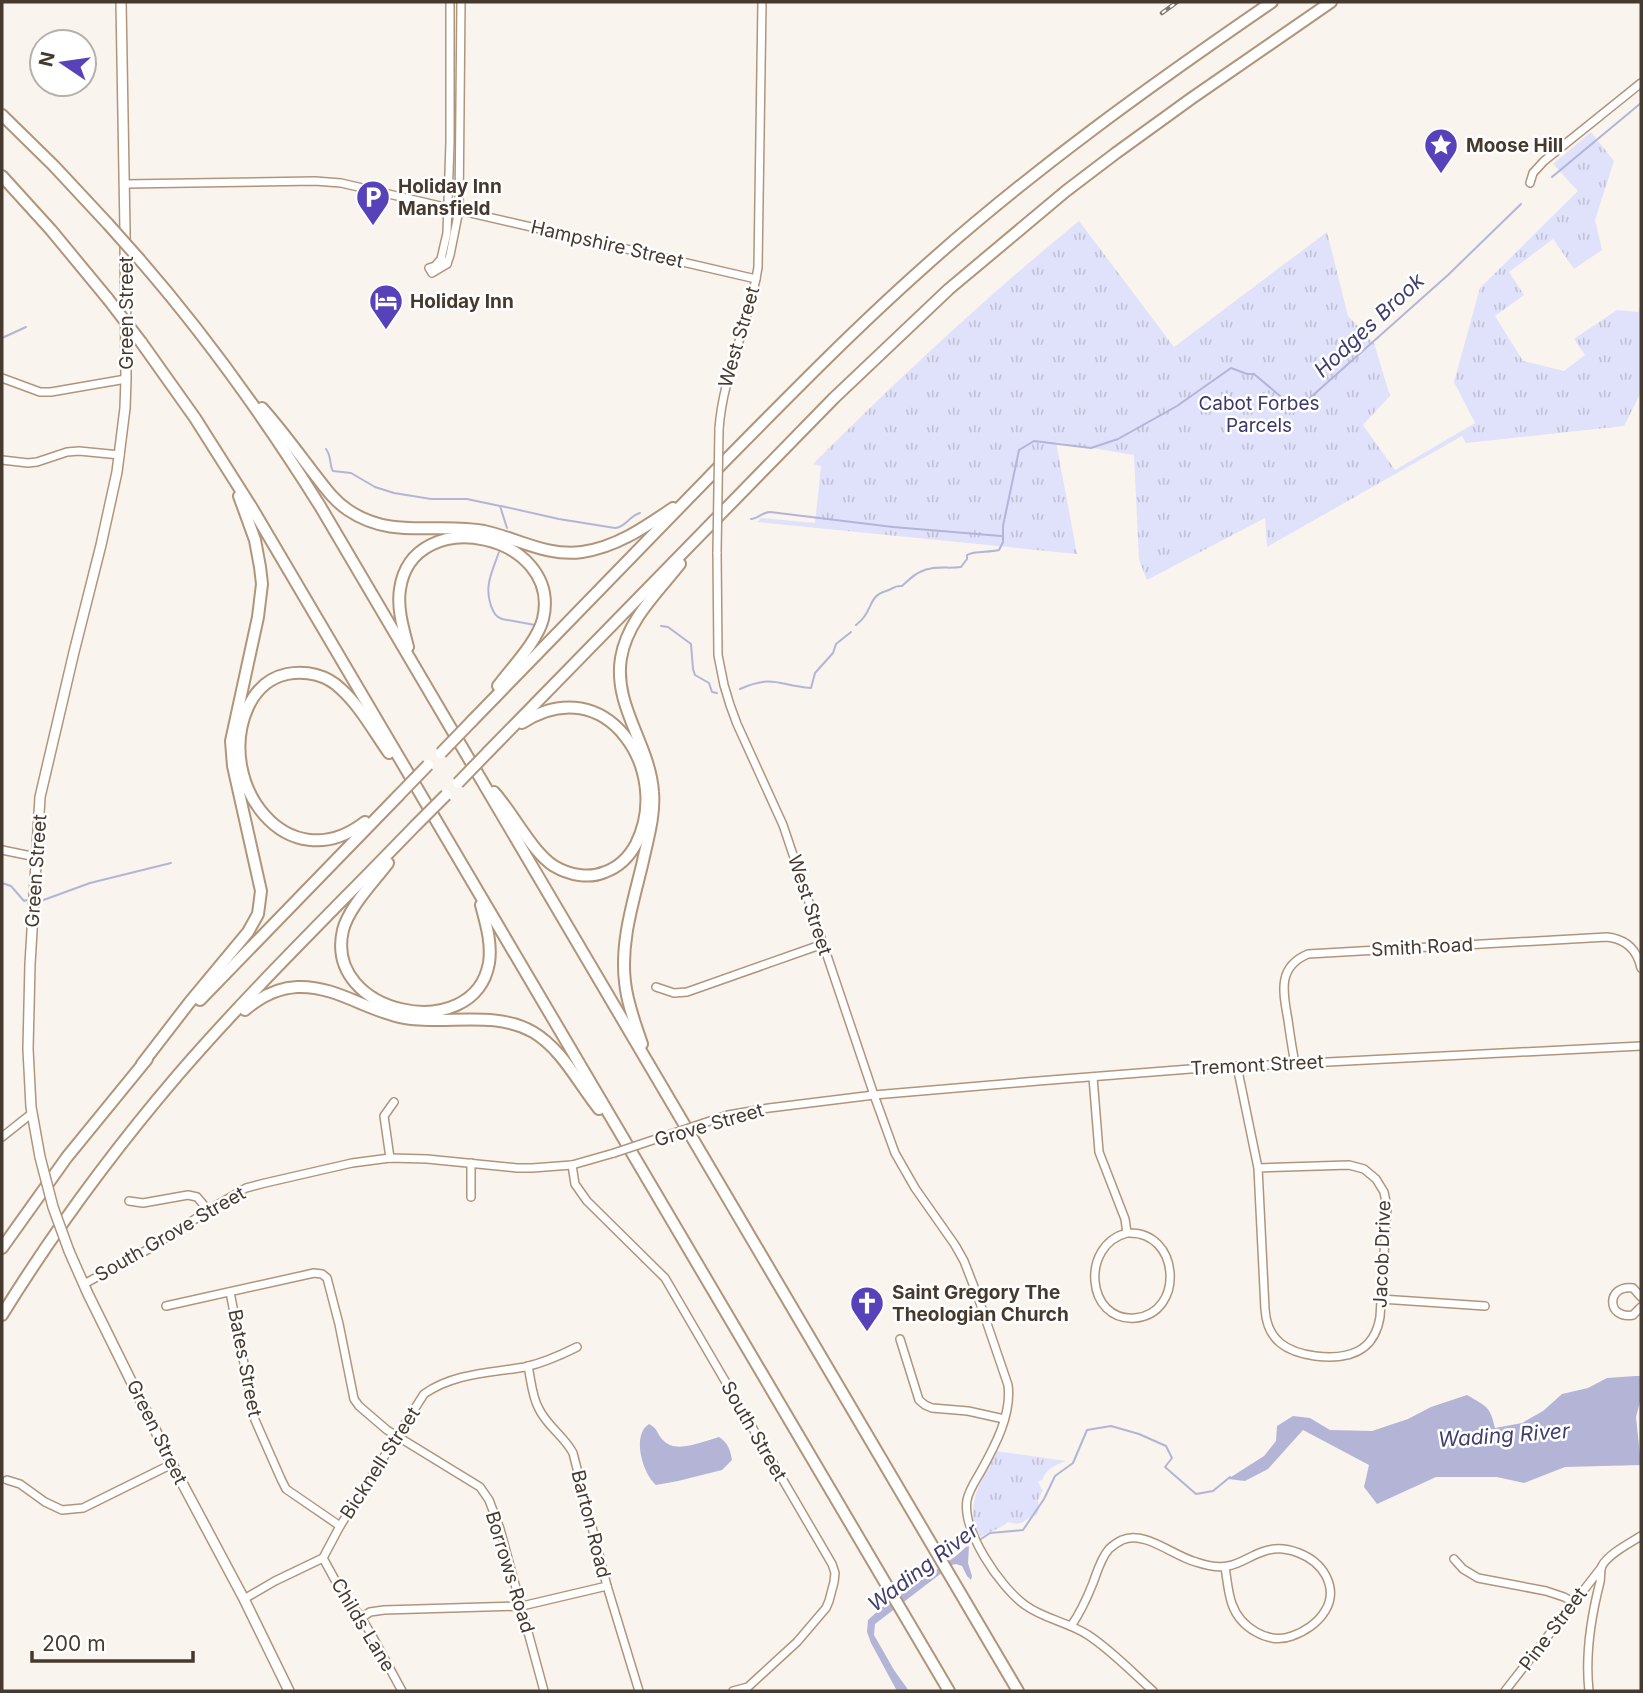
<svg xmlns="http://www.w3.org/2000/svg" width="1643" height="1693" font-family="Inter,sans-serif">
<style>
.grass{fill:url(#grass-tufts)}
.water{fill:#b4b4d7}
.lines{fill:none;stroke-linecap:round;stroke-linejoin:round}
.stream{stroke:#b4b4d7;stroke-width:2}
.minor-casing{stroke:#b1957b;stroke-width:10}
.major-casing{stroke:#b1957b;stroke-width:12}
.highway-casing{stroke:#b1957b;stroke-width:14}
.minor{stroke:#fff;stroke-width:7}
.major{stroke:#fff;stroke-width:9}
.highway{stroke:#fff;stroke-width:10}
.rail-casing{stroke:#81776e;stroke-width:4.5}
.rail{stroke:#fff;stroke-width:2;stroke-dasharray:5;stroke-linecap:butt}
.minor-bridge-casing{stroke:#b1957b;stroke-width:10;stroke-linecap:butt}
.major-bridge-casing{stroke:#b1957b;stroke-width:12;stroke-linecap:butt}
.highway-bridge-casing{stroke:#b1957b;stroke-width:14;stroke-linecap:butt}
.minor-bridge{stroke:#fff;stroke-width:7}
.major-bridge{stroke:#fff;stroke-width:9}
.highway-bridge{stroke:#fff;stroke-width:10}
.labels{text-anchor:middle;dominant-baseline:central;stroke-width:5;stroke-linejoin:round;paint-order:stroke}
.poi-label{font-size:19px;font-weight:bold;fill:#463a2f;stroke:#fff;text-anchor:start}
.street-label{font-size:19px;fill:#463a2f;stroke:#fff}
.park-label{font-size:19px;fill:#3c3968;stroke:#fff}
.water-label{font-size:21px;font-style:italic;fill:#413e6d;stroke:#fff}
</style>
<defs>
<pattern id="grass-tufts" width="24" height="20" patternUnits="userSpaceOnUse" patternTransform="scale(1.75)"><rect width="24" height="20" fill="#e0e1fb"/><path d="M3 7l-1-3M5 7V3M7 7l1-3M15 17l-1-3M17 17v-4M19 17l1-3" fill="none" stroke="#c2c2d7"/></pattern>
</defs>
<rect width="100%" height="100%" fill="#faf4ee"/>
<g class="grass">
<path d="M1591,132l23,29 -19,59 7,30 -28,19 -21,-30 -44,33 15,23 -29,21 28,45 41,10 21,-16 -11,-16 43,-29 21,2 3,-10v90l-17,34 -158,17 -4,-7 -195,111 -2,-29 -118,62 -8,-20 -5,-105 -78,-13 21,112 -320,-32 4,-4 54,5 6,-57 -8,-2c85,-85 173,-167 266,-243l95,126 153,-115 21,84 26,27 16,53 -27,29 32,45 80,-47 -21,-41 26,-94 98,-97 -25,-27z"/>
<path d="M996,1451l70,10c-12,5 -19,7 -24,19l-4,1c5,14 7,4 0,19l1,9 -2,6c-15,3 -10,12 -29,7 -9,8 -19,9 -28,15 -18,-30 3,-58 16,-86z"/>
</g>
<g class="water">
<path d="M1635,1376h6v22l-5,19 5,48 -76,2 -41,16 -27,-6h-61l-59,27 -13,-17 5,-22 -66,-35 -35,39 -23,12 -17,-2 36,-23 12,-15 1,-15 16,-10 17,2 20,12 42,1 36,-12 23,-12 36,-12c20,12 23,11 28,33l27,-5 21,-12 19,-17 26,-6 19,-10z"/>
<path d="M649,1424c9,4 8,11 15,17 12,13 40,0 55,-4 9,6 11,12 13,23l-10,10 -44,11 -22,4c-13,-11 -25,-50 -7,-61z"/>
<polygon points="969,1546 968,1563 972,1576 971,1580 967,1576 962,1566 956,1564 952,1565 875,1624 874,1635 894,1670 909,1691 897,1691 871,1643 867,1632 868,1620 880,1609 956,1556 966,1547"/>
</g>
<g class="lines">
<g class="stream">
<polyline points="1552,177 1641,103"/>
<polyline points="2,338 26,327"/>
<path d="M326,449c6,8 3,16 7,22l18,2 24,14 19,6 37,6h36l33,7 7,22"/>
<path d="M501,506l58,13 56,9c11,-1 14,-12 25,-15"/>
<path d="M751,519c7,0 11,-7 19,-7l123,15 108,9"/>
<path d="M499,552c-7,20 -15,34 -8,54 3,7 4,10 11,13l33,6"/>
<path d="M856,625c3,-3 6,-5 8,-8 9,-12 6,-21 22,-26 7,-2 8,-6 16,-5 6,-5 11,-11 18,-14 13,-7 28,-3 41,-5l6,-8v-4c8,-5 22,-2 32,-5l4,-8v-16l16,-76 15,-9 57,7 27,-9 59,-33 54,-38 16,6h7l38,32 10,-1 146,-130 73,-71"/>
<polyline points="661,626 668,627 691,644 693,669 695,675 709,683 712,692 717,693"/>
<path d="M740,689c35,-15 38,-3 71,-1l4,-15 18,-20 3,-9 15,-12"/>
<polyline points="2,883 11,886 24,901 27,900"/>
<polyline points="38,902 90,883 171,863"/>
<polyline points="978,1541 990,1533 1023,1530 1044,1499 1055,1476 1073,1463 1087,1430 1111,1426 1139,1434 1166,1446 1172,1458 1165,1467 1196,1494 1213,1491 1230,1477"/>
</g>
<g class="minor-casing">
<g id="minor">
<polyline points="1530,183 1533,173 1544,161 1641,83"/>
<polyline points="125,184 315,181 341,183 756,279"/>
<polyline points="441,259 447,264 432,273 429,268 435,266 441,259 447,233 450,142 450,2"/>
<polyline points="447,264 450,255 459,210 461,2"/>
<polyline points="2,378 40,392 51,392 126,379"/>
<path d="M719,429c4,-56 31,-107 39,-162l4,-265"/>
<polyline points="2,460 28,463 37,462 67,452 79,451 120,455"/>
<path d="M717,552l1,103 6,30 6,20 7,19 46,101 91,270 21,58 20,35 40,57 9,16 14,36 30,88c4,29 -13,61 -27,86 -5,9 -12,19 -14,29 -5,31 33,87 58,105 19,14 43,17 63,30 23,15 44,37 65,56"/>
<polyline points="2,850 36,857"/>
<polyline points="656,987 674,993 687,992 823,944"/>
<path d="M1295,1063c-3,-14 -5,-29 -7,-43 -5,-28 -11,-53 20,-66l299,-17c18,2 30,12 34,31"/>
<path d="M1237,1066l21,102 7,141c2,32 22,43 50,47 32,4 59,-3 65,-39l7,-110 -3,-15 -8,-13 -12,-10 -15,-4 -91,3"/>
<path d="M1093,1077l6,75 26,67 2,14c-47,12 -41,89 8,85 50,-4 46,-88 -8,-85"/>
<polyline points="704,1123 728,1115 769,1108 874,1095 1038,1081 1190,1069 1641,1046"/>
<polyline points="2,1137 31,1114"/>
<polyline points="390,1158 384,1116 394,1102"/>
<polyline points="471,1163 471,1197"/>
<polyline points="572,1165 575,1184 587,1201 665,1278 832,1564 835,1573 834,1582 829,1601 826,1608 797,1642 761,1675 748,1687 733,1691"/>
<polyline points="129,1201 143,1203 188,1195 197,1197 208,1210"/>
<polyline points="84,1284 147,1250 217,1205 246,1188 265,1183 352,1163 390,1158 427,1159 517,1168 532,1168 572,1165 614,1153"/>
<polyline points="230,1292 255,1420 281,1479 286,1489 340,1526"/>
<path d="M1641,1297l-8,-9c-27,-4 -27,32 0,27l8,-8"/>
<polyline points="1381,1299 1485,1306"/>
<polyline points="166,1306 314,1273 322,1274 327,1278 339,1324 354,1399 359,1406 387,1430 480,1487 489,1500 500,1529 544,1691"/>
<polyline points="900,1339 919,1400 925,1405 932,1408 968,1411 1004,1419"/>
<path d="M528,1366c3,14 4,31 11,43 8,17 25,27 34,44l34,133 32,105"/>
<polyline points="7,1480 20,1484 45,1502 62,1510 83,1508 172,1464"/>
<polyline points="323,1558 347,1602 359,1614 371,1634 402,1691"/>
<polyline points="1454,1559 1463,1569 1478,1578 1546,1591 1564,1597 1573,1602"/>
<path d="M244,1599l31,-18 48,-23 17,-32 84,-132c30,-21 66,-21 101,-27 18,-4 36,-12 52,-20"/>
<polyline points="361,1618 370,1612 384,1610 522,1606 607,1586"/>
<path d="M1071,1626c10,-14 16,-28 22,-43 4,-11 8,-25 16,-34 3,-3 9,-7 13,-9 23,-10 51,16 74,22 9,3 23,6 32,4 12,-2 22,-10 34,-14 22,-9 53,3 64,24 6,12 6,24 -1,35 -7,12 -21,21 -33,25 -24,9 -52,-9 -60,-32 -4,-11 -5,-25 -7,-37"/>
<polyline points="1505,1691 1601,1568"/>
<path d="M1589,1691c-4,-36 2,-74 11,-109 1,-5 0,-12 2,-16 6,-12 28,-23 39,-30"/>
</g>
</g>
<g class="major-casing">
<g id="major">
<polyline points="40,1157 31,1107 28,1049 30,964 40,797 74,652 101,545 117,472 125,408 126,379 125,231 121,2"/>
<polyline points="69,1251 88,1294 172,1464 244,1599 289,1691"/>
</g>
</g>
<g class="highway-casing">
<g id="highway">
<polyline points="2,115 54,166 108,224"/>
<polyline points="2,176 51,230 108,299"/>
<path d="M140,260c67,77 126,160 180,246l698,1185"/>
<polyline points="141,342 195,418 252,508 949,1691"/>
<path d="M262,408c18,20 34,42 50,63 11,14 21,29 36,39 44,30 88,12 136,21 33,7 63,26 98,21 35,-5 63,-25 91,-44"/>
<path d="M408,647c-5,-19 -11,-39 -8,-58 13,-87 163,-55 143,30 -6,23 -31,48 -45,67"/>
<path d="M471,722c81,-83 161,-166 242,-249 69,-70 137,-140 210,-205 109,-98 228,-183 349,-266"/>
<polyline points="488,752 834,398 949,289 1066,191 1116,153 1192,98 1331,2"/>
<path d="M494,792c19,21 38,60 60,74 15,9 35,13 51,6 14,-5 24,-15 31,-28 37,-73 -30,-176 -114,-121"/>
<path d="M365,822c-78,60 -151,-40 -117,-115 8,-17 20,-29 39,-33 19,-4 40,1 54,15 19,17 33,43 48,64"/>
<path d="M388,863c-15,20 -39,44 -45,67 -20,85 131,116 146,33 3,-20 -3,-39 -8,-58"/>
<polyline points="200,1000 398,796"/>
<path d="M245,1010c15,-13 32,-22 52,-23 39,-2 71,25 108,31 42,7 89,-8 128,14 29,17 45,51 66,77"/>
<path d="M642,1044c-7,-21 -15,-41 -17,-62 -5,-41 9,-82 18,-121 5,-23 12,-46 10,-69 -3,-47 -40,-86 -32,-134 6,-37 36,-65 59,-94"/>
<polyline points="142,1064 189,1003 248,932 258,914 261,891 233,766 231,741 258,617 262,584 260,567 255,540 239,496"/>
<polyline points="2,1248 67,1157 147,1059"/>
<path d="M2,1315c52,-84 111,-164 175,-239 75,-87 158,-167 238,-250"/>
</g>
</g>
<use href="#minor" class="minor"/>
<use href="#major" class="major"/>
<use href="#highway" class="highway"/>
<g class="rail-casing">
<polyline id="rail" points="1162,13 1177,2"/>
</g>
<use href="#rail" class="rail"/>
<g class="minor-bridge-casing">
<g id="minor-bridge">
<polyline points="717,552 719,429"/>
<polyline points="614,1153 704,1123"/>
</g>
</g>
<g class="major-bridge-casing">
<polyline id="major-bridge" points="40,1157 53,1207 69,1251"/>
</g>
<g class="highway-bridge-casing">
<g id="highway-bridge">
<polyline points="108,224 140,260"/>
<polyline points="108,299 141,342"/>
<polyline points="441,753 471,722"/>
<polyline points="458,783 488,752"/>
<polyline points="398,796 428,765"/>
<polyline points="415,826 446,795"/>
</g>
</g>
<use href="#minor-bridge" class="minor-bridge"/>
<use href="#major-bridge" class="major-bridge"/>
<use href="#highway-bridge" class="highway-bridge"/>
</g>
<defs>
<g id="sight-pin" transform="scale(1.75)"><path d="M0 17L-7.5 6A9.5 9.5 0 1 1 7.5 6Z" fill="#5742ba" stroke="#fff"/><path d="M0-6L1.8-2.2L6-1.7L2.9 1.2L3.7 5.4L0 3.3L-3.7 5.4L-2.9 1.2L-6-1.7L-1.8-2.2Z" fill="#fff"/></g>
<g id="parking-pin" transform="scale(1.75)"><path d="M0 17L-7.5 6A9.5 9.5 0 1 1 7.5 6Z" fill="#5742ba" stroke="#fff"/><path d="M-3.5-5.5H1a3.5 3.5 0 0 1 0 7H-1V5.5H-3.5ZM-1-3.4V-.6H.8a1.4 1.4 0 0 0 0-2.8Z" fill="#fff"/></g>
<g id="hotel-pin" transform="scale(1.75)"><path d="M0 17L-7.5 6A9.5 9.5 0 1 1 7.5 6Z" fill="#5742ba" stroke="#fff"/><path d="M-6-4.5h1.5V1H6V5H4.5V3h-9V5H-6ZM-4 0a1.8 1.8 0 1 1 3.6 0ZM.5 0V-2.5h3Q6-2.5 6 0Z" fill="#fff"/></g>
<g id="church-pin" transform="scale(1.75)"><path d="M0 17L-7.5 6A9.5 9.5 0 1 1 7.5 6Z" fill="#5742ba" stroke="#fff"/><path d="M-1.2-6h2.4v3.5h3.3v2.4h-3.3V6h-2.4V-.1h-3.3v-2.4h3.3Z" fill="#fff"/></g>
</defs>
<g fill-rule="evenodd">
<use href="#sight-pin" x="1441" y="145"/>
<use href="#parking-pin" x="373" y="197"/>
<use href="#hotel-pin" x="386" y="301"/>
<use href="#church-pin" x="867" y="1303"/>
</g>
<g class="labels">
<g class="poi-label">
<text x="1466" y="145">Moose Hill</text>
<text x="398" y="186">Holiday Inn<tspan x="398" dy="22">Mansfield</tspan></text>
<text x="410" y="301">Holiday Inn</text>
<text x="892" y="1292">Saint Gregory The<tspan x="892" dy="22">Theologian Church</tspan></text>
</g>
<g class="street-label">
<text transform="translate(607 244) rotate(13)">Hampshire Street</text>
<text transform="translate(126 313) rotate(-90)">Green Street</text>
<text transform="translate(739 337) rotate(-74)">West Street</text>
<text transform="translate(36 871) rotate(-86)">Green Street</text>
<text transform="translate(810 905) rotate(72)">West Street</text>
<text transform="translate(1422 947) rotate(-3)">Smith Road</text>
<text transform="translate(1257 1065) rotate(-3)">Tremont Street</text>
<text transform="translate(709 1125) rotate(-16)">Grove Street</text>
<text transform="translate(170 1234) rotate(-30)">South Grove Street</text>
<text transform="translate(1382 1254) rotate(-88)">Jacob Drive</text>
<text transform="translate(245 1363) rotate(79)">Bates Street</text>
<text transform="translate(754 1431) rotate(60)">South Street</text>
<text transform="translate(157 1432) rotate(64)">Green Street</text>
<text transform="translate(380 1463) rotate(-57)">Bicknell Street</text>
<text transform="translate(591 1524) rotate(76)">Barton Road</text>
<text transform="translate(510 1572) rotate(73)">Borrows Road</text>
<text transform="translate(363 1625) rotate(59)">Childs Lane</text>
<text transform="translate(1553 1629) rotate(-53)">Pine Street</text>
</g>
<g class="park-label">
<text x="1259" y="403">Cabot Forbes<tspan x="1259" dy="22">Parcels</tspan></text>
</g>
<g class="water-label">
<text transform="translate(1369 325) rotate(-43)">Hodges Brook</text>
<text transform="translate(1504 1435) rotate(-4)">Wading River</text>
<text transform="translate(923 1567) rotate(-37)">Wading River</text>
</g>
</g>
<rect width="1643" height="1693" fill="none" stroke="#463a2f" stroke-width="7"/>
<g transform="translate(63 63) rotate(283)"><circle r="33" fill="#ffffff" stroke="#b5b0ac" stroke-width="2"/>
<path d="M0-5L12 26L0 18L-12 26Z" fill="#5742ba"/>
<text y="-10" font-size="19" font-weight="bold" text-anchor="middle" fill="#463a2f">N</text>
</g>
<path d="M32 1651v10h161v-10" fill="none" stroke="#463a2f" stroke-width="3.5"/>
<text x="42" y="1651" font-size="21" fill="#463a2f" stroke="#ffffff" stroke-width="5" paint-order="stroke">200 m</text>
</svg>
